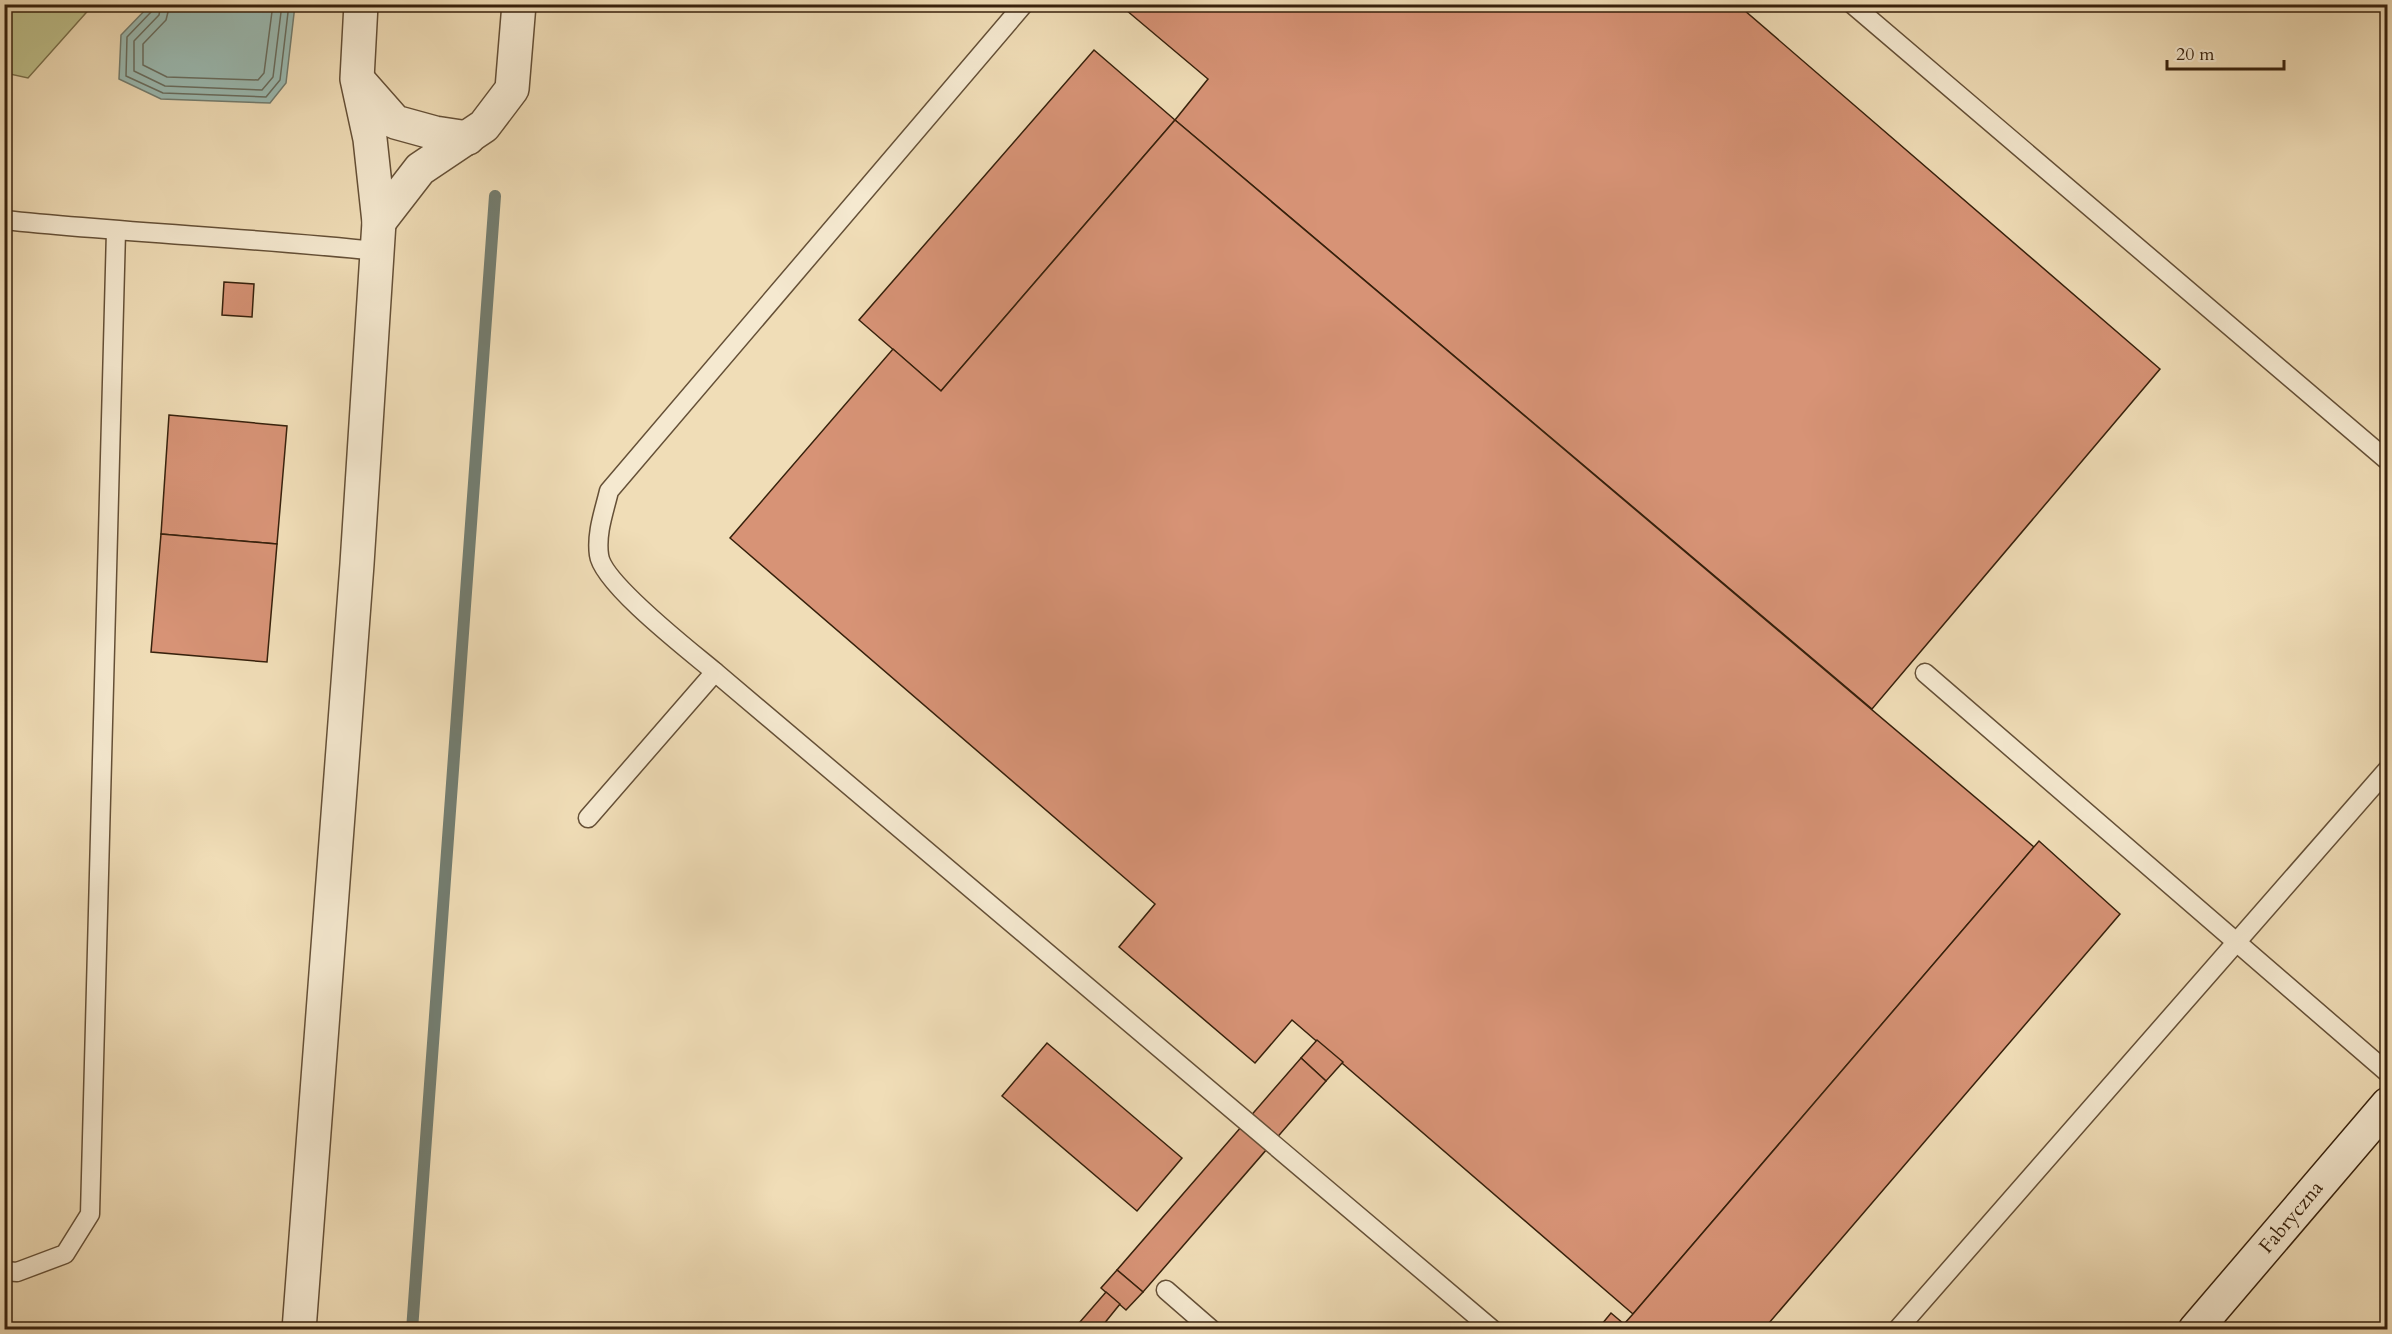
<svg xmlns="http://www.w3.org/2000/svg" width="2392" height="1334" font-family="Cardo,serif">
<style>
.green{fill:#bec08b;stroke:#7a704c;stroke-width:1.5}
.water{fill:#9bbbb3;stroke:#737d70;stroke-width:1.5}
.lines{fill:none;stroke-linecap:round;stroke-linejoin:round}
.shore{stroke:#696e60;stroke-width:1.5}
.stream{stroke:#737d70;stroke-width:12}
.building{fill:#d79376;stroke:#37210c;stroke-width:1.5}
.lane-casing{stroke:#655037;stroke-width:21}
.street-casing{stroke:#655037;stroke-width:36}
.secondary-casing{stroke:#37210c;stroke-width:36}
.lane{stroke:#f5e9d0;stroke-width:18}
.street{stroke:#f5e9d0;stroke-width:33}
.secondary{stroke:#f5e9d0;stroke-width:33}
.labels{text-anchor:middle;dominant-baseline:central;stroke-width:4.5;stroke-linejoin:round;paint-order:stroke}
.street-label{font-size:20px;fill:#37210c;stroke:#f5e9d0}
</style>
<rect width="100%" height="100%" fill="#f0ddb7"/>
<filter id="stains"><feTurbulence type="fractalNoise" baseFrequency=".00333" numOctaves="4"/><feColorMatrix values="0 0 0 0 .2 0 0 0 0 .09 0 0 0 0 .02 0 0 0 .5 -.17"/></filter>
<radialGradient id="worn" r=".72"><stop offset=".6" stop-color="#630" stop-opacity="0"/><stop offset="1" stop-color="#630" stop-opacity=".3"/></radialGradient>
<polygon class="green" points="4,5 5,4 93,5 28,78 5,73"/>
<polygon class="water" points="150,5 295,5 286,83 270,103 161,99 119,79 121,35"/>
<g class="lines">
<g class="shore">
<polyline points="154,4 152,11 127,37 126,76 163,93 266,97 280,80 289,4"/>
<polyline points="161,4 159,15 134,41 134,71 165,86 262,90 273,77 282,4"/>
<polyline points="170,4 166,20 143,44 143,65 167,77 258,80 264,73 273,4"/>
</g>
<polyline class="stream" points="412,1330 495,196"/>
</g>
<g class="building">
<polygon points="1131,4 1737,4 2160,369 1872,709 1175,120 1208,79 1126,10"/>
<polygon points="1094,50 1175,120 941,391 859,320"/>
<polygon points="1175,120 2034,847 1633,1314 1292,1020 1255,1063 1119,947 1155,904 730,538 893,349 941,391"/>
<polygon points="224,282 254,284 252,317 222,315"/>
<polygon points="169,415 287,426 277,544 161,534"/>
<polygon points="161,534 277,544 267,662 151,652"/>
<polygon points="2039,841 2120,914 1763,1330 1630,1330 1624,1324 1633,1314"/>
<polygon points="1317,1040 1343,1062 1326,1081 1301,1058"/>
<polygon points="1047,1043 1182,1158 1137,1211 1002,1096"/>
<polygon points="1301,1058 1326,1081 1143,1292 1117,1270"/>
<polygon points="1117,1270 1143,1292 1126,1310 1101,1288"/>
<polygon points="1106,1292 1120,1304 1099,1330 1073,1330"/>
<polygon points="1611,1313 1624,1324 1630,1330 1597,1330"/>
</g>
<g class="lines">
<g class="lane-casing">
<g id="lane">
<path d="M1024,4l-415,487c-5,21 -13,42 -10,64 3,28 91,96 116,117l778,658"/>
<polyline points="1852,4 2388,461"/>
<path d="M4,220c124,13 249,18 373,31"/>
<polyline points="1925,673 2388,1073"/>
<polyline points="588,818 715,672"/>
<polyline points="4,1271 17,1272 65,1254 90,1214 116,231"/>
<polyline points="1166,1290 1212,1330"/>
<polyline points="1897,1330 2388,769"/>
</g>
</g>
<g class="street-casing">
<g id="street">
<polyline points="358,80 395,122 435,133 468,138"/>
<polyline points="379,222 420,169 484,126 512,89 519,4"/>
<polyline points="299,1330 357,564 379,222 370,139 357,79 361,4"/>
</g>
</g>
<g class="secondary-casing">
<polyline id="secondary" points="2195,1330 2388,1104"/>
</g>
<use href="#lane" class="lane"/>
<use href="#street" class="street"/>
<use href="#secondary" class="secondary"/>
</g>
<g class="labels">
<g class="street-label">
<text transform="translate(2291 1217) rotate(-50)">Fabryczna</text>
</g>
</g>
<rect width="2392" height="1334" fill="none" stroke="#f0ddb7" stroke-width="24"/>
<rect x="6" y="6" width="2380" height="1322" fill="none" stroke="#37210c" stroke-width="3"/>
<rect x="12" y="12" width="2368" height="1310" fill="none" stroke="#37210c" stroke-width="1.5"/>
<path d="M2167 60v9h117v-9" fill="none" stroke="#37210c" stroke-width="3"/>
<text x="2176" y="60" font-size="18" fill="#37210c" stroke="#f5e9d0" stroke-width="4.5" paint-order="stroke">20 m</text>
<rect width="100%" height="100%" filter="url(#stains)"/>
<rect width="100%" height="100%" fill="url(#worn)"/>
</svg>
